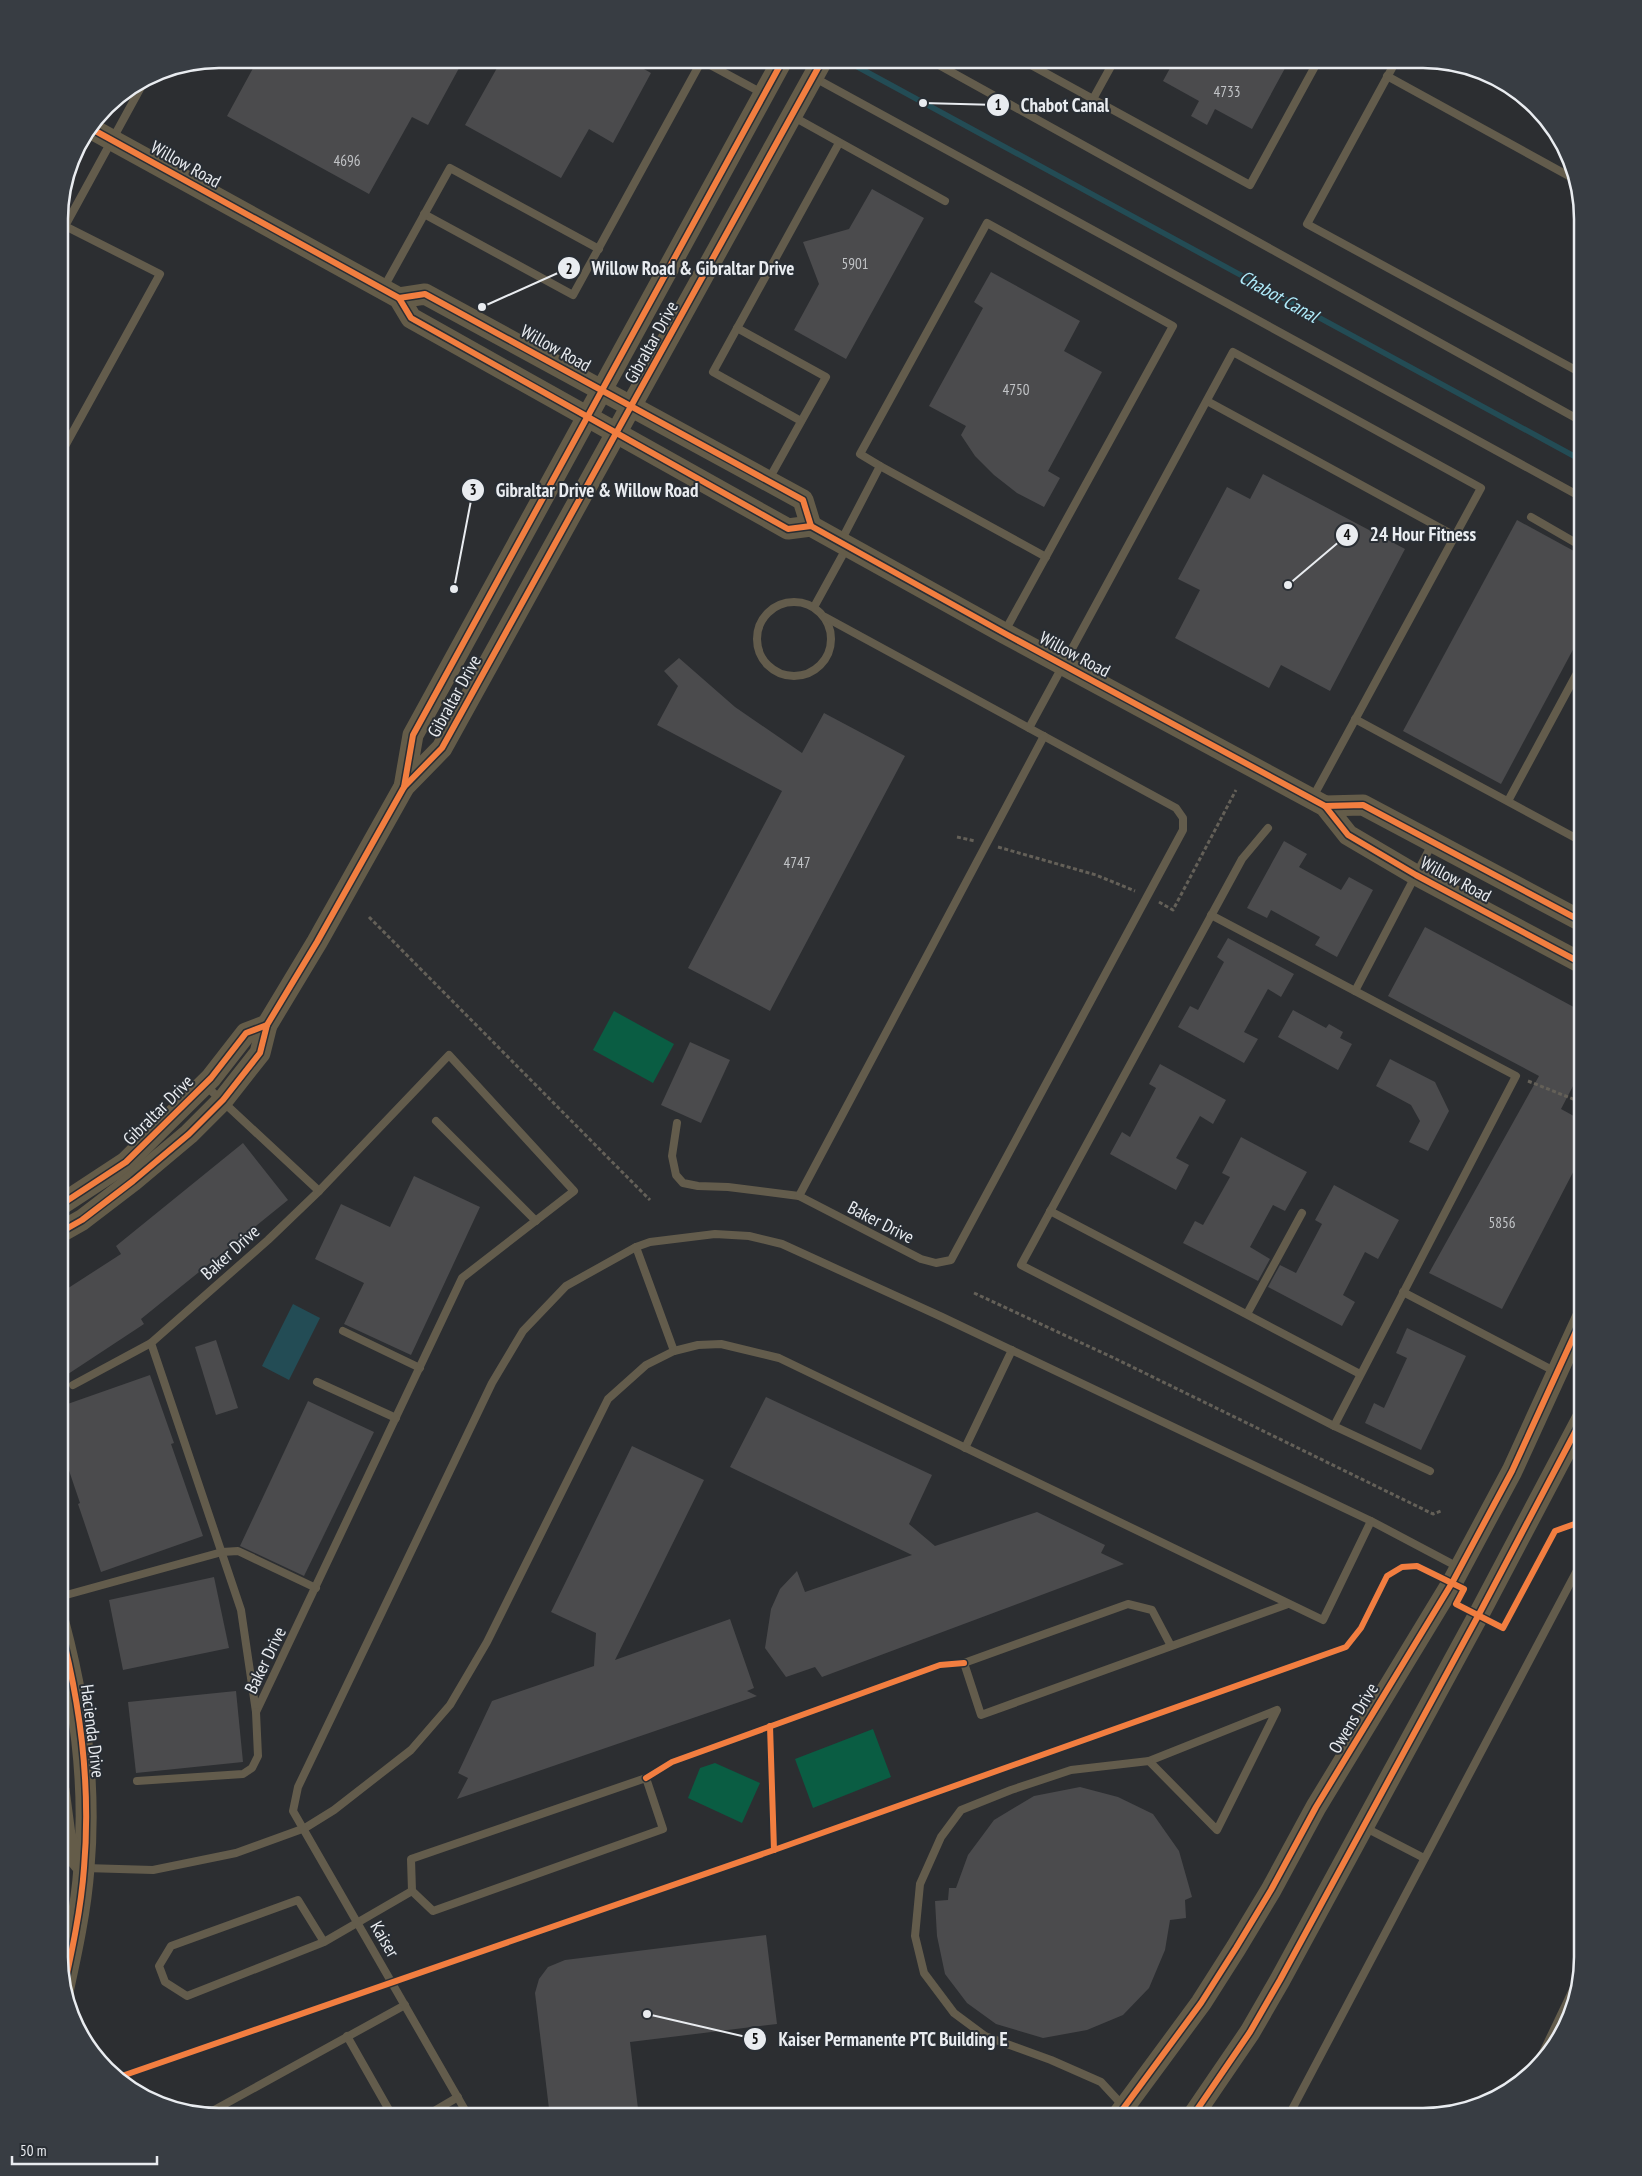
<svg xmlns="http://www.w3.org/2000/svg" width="1642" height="2176" font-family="'PT Sans Narrow',sans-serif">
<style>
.green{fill:#0a5d43}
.water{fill:#234c55}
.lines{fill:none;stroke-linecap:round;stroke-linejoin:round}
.stream{stroke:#234c55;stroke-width:5.5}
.building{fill:#4b4b4d}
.path{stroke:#646058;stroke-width:3;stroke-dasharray:4 2.5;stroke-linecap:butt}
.lane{stroke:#635c4c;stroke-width:8}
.secondary{stroke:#645c49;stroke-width:21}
.cycleway-casing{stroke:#292e34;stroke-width:9}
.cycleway{stroke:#f27e40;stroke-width:6}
.labels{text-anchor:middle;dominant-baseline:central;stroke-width:4;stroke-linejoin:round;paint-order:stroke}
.number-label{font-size:15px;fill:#c2c4c7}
.street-label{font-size:18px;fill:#e9ecf0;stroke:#292e34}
.water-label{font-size:19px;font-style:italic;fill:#b0ecfb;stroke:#292e34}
.rim{fill:none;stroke:#e9ecf0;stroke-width:2.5}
.leader{fill:none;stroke:#e9ecf0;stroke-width:2}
.callout-dot{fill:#e9ecf0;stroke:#292e34;stroke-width:2}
.mark-label{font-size:15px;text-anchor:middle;font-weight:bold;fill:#111}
.callout-label{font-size:19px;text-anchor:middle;font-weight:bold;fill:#e9ecf0;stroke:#292e34;stroke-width:4;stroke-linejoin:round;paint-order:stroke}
</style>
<rect width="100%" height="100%" fill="#2c2e31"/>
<g class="green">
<polygon points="614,1011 674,1044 653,1083 593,1050"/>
<polygon points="873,1729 891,1777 813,1808 795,1759"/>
<polygon points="715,1763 760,1783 742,1823 688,1798 700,1768"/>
</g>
<polygon class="water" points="293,1304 320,1318 289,1380 262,1366"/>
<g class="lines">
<polyline class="stream" points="843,59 1583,461"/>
</g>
<g class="building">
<polygon points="258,59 464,59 428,125 412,117 369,194 227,116"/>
<polygon points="502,59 626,59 651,73 613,143 589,129 561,178 465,125"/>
<polygon points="1175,59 1290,59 1252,129 1215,109 1207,125 1191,116 1199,101 1163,81"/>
<polygon points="872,189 924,218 846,359 794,330 819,284 803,242 849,229"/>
<polygon points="991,272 1080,321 1064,351 1102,372 1048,471 1060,478 1044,507 1017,493 994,475 975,456 961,435 966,426 929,406 983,308 974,302"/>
<polygon points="1263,474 1405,549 1330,691 1281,665 1269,688 1175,638 1200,590 1178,579 1227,487 1250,499"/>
<polygon points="1517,520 1583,556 1583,631 1501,784 1403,731"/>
<polygon points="679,658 735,707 802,753 824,713 905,756 770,1011 688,968 782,791 657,725 678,686 664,671"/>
<polygon points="1284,841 1307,854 1299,867 1341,890 1349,877 1373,890 1337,957 1315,945 1320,937 1271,910 1267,918 1247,908"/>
<polygon points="1425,927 1583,1012 1583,1067 1561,1109 1583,1121 1583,1153 1502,1309 1429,1273 1539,1076 1388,996"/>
<polygon points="1228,938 1294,974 1281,997 1268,989 1244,1032 1258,1039 1244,1063 1178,1027 1190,1006 1198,1010 1224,962 1217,957"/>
<polygon points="1293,1010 1326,1028 1329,1024 1343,1032 1340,1038 1352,1044 1338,1070 1278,1037"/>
<polygon points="690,1042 730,1060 701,1123 661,1105"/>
<polygon points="1390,1059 1435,1082 1449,1111 1428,1151 1409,1142 1420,1121 1411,1105 1376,1086"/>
<polygon points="1160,1064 1226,1100 1213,1124 1200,1116 1176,1158 1189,1165 1176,1190 1110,1154 1122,1132 1130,1137 1156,1088 1149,1084"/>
<polygon points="1241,1137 1307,1172 1285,1211 1273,1205 1250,1247 1270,1259 1258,1281 1183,1243 1195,1221 1203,1225 1230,1177 1222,1173"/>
<polygon points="243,1143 288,1200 141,1319 144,1324 59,1380 59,1294 121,1254 116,1246"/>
<polygon points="414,1176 480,1207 411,1355 344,1324 364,1283 315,1259 341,1204 390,1227"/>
<polygon points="1334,1185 1399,1220 1378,1259 1365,1252 1343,1295 1355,1302 1342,1326 1268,1287 1280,1265 1296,1273 1322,1224 1315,1220"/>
<polygon points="1407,1328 1466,1356 1421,1450 1365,1423 1374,1403 1384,1408 1407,1358 1396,1353"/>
<polygon points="216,1340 238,1408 216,1415 195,1347"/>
<polygon points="150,1375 174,1443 171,1444 203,1536 101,1572 78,1504 80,1503 59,1441 59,1407"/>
<polygon points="766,1397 932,1475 909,1524 935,1546 1037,1512 1105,1545 1101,1553 1124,1564 822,1677 815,1667 786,1677 765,1648 771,1609 780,1589 797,1571 805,1592 912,1555 730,1467"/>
<polygon points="308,1401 374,1432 304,1576 240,1546"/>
<polygon points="632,1446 704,1480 615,1660 730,1619 754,1688 747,1691 757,1696 457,1799 468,1778 458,1773 492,1701 594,1666 596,1633 551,1612"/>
<polygon points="214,1577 229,1648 123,1670 109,1600"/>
<polygon points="236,1691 243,1762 136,1773 128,1702"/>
<polygon points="1080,1787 1118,1797 1153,1814 1179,1851 1192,1897 1185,1900 1186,1918 1170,1920 1165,1950 1149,1988 1123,2015 1087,2030 1043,2038 996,2024 967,2003 945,1974 937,1936 935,1901 948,1900 949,1888 956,1888 968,1855 994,1820 1034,1796"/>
<polygon points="766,1935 777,2024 630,2042 639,2117 550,2117 535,1993 539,1979 548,1967 565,1960"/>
</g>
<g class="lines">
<g class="path">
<polyline points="957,837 975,841"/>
<polyline points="998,847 1096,875 1135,891"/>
<polyline points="1159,902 1173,910 1236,790"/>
<polyline points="369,917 650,1200"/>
<polyline points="1528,1081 1583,1103"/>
<polyline points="974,1293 1116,1359 1433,1514 1441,1511"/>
</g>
<g class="lane">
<polyline points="699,59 762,93"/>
<polyline points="928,59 1583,422"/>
<polyline points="1020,59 1093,99 1115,59"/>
<polyline points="1397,59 1307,224 1583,374"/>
<polyline points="1387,76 1578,181"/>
<polyline points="815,78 1583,498"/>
<polyline points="1093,99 1250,185 1319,59"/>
<polyline points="794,117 945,201"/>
<polyline points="424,214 573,295 702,60"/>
<polyline points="59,237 146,78"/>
<polyline points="384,287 450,168 599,249"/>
<polyline points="737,328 826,377 769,479"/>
<polyline points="1207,401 1455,536"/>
<polyline points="801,421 713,372 839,143"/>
<polyline points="59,457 160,274 59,223"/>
<polyline points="880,466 1046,557"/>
<polyline points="1531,517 1583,547"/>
<polyline points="841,541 880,466 860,454 987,223 1173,326 1005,631"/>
<circle cx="794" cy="639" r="37"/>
<polyline points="814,607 847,547"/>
<polyline points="1355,719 1583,842"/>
<polyline points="1029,728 1233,352 1481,488 1313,797"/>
<polyline points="1508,801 1583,662"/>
<polyline points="1268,828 1242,859 1021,1265 1334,1426 1430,1471"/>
<polyline points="1211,915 1516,1076 1334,1426"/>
<polyline points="1355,991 1432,844"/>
<polygon points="449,1055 574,1191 462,1278 256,1712 241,1610 151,1343 268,1240 319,1191"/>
<polyline points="205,1085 319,1191"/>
<polyline points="436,1121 536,1221"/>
<polyline points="677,1123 672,1156 676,1175 683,1183 698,1186 728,1187 799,1196 921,1259 936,1263 951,1260 1183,830 1183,818 1176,808 825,617"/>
<polyline points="799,1196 1044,736"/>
<polyline points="1050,1211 1360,1374"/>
<polyline points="636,1247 674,1351"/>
<polyline points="1403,1292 1556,1372"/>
<polyline points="1247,1314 1302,1213"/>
<polyline points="343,1331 420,1368"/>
<polyline points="317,1382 396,1418"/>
<polyline points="73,1385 151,1343"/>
<polyline points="965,1448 1012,1350"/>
<polyline points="59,1597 222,1552 238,1551 316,1588"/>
<polyline points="1171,1646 1152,1610 1128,1604 964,1663 981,1715 1288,1604"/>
<polygon points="1277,1710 1217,1830 1149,1761"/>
<polygon points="646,1778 663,1829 433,1911 412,1891 411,1859"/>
<polyline points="137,1781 243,1774 252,1768 258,1756 256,1712"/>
<polyline points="1364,1827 1424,1858"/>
<polyline points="85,1868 153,1870 236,1853 305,1828 334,1810 411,1750 450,1705 487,1642 608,1399 646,1365 674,1351 698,1345 721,1344 779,1358 1323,1620 1371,1521"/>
<polyline points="324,1942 298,1900 171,1946 159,1966 165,1982 187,1996 324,1942 412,1891"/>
<polyline points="347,2036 393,2117"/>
<polyline points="1538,2063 1578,1979"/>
<polyline points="207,2114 405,2005"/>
<polyline points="424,2117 458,2097"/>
<polyline points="469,2117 293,1811 298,1787 492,1383 523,1331 566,1286 636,1247 650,1242 715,1234 749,1236 782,1244 942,1317 1371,1521 1458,1567"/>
<polyline points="1138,2117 1125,2108 1101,2082 1051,2060 985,2036 954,2013 924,1973 915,1936 920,1884 941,1837 961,1810 1011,1790 1071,1770 1149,1761"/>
<polyline points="1288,2117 1583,1559"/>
</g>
<g class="secondary">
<polyline points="90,128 399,298 411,318 788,529 811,526 1004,633 1325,806 1348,835 1416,875 1583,964"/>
<polyline points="399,298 425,294 803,500 811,526"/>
<polyline points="404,787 413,735 783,59"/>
<polyline points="1325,806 1363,805 1583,922"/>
<polyline points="59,1206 126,1162 211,1078 246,1033 267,1025"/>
<polyline points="59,1233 82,1220 133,1181 189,1134 223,1100 260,1053 267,1025 317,942 404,787 442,748 823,59"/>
<path d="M59,1623c21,78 32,163 25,245 -3,41 -12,83 -21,124"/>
<polyline points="59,1790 65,1835 72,1853 84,1868"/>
<polyline points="59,1912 59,1909"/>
<polyline points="1117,2117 1201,2003 1236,1948 1271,1890 1316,1807 1452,1583 1512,1471 1583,1316"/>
<polyline points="1192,2117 1250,2032 1280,1980 1478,1616 1583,1417"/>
</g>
<g class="cycleway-casing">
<g id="cycleway">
<polyline points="90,128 399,298 411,318 788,529 811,526 1004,633 1325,806 1348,835 1416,875 1583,964"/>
<polyline points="399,298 425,294 803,500 811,526"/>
<polyline points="404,787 413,735 783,60"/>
<polyline points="1325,806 1363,805 1583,922"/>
<polyline points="59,1206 126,1162 211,1078 246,1033 267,1025"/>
<polyline points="59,1233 82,1220 133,1181 189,1134 223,1100 260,1053 267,1025 317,942 404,787 442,748 823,59"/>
<path d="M59,1623c21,78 32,163 25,245 -3,41 -12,83 -21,124"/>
<polyline points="770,1726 774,1850"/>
<polyline points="646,1778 672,1762 940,1665 964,1663"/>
<polyline points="119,2077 774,1850 1346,1647 1361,1628 1387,1576 1402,1567 1417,1566 1464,1589 1456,1604 1503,1628 1555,1531 1583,1521"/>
<polyline points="1117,2117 1201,2003 1236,1948 1271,1890 1316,1807 1452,1583 1512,1471 1583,1316"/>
<polyline points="1192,2117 1250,2032 1280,1980 1478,1616 1583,1417"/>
</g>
</g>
<use href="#cycleway" class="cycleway"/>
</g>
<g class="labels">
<g class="number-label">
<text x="1227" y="91">4733</text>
<text x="347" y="160">4696</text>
<text x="855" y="263">5901</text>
<text x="1016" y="389">4750</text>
<text x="797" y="862">4747</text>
<text x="1502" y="1222">5856</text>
</g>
<g class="street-label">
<text transform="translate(186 164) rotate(29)">Willow Road</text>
<text transform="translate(651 342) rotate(-61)">Gibraltar Drive</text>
<text transform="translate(556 348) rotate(29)">Willow Road</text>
<text transform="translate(1075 654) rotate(28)">Willow Road</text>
<text transform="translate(454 696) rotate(-61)">Gibraltar Drive</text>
<text transform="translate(1456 879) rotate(28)">Willow Road</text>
<text transform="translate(158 1110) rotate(-45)">Gibraltar Drive</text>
<text transform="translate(881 1222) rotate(27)">Baker Drive</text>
<text transform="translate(230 1252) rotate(-42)">Baker Drive</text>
<text transform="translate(265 1660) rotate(-64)">Baker Drive</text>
<text transform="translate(1353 1718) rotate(-59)">Owens Drive</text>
<text transform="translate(93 1731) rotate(83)">Hacienda Drive</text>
<text transform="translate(385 1939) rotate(60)">Kaiser</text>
</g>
<g class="water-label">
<text transform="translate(1279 296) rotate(29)">Chabot Canal</text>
</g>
</g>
<path d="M0 0H1642V2176H0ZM219 68H1423A151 151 0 0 1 1574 219V1957A151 151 0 0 1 1423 2108H219A151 151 0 0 1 68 1957V219A151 151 0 0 1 219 68Z" fill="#383d43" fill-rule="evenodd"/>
<path class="rim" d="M219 68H1423A151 151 0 0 1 1574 219V1957A151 151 0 0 1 1423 2108H219A151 151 0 0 1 68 1957V219A151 151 0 0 1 219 68Z"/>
<path class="leader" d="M923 103L998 105M482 307L569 268M454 589L473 490M1288 585L1347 535M647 2014L755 2039"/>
<g class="callout-dot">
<circle cx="923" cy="103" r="5"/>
<circle cx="482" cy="307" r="5"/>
<circle cx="454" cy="589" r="5"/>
<circle cx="1288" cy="585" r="5"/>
<circle cx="647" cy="2014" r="5"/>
<circle cx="998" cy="105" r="12"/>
<circle cx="569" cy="268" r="12"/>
<circle cx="473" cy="490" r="12"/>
<circle cx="1347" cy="535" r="12"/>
<circle cx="755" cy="2039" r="12"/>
</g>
<g class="mark-label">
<text x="998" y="110">1</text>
<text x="569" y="274">2</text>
<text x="473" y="495">3</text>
<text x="1347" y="540">4</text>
<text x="755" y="2044">5</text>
</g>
<g class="callout-label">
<text x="1065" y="112">Chabot Canal</text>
<text x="693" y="275">Willow Road &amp; Gibraltar Drive</text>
<text x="597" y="497">Gibraltar Drive &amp; Willow Road</text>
<text x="1423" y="541">24 Hour Fitness</text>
<text x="893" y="2046">Kaiser Permanente PTC Building E</text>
</g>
<path d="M12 2156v8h145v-8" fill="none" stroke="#e9ecf0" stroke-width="2.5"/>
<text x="20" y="2156" font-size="15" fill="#e9ecf0" stroke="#292e34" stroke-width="4" paint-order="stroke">50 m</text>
</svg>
